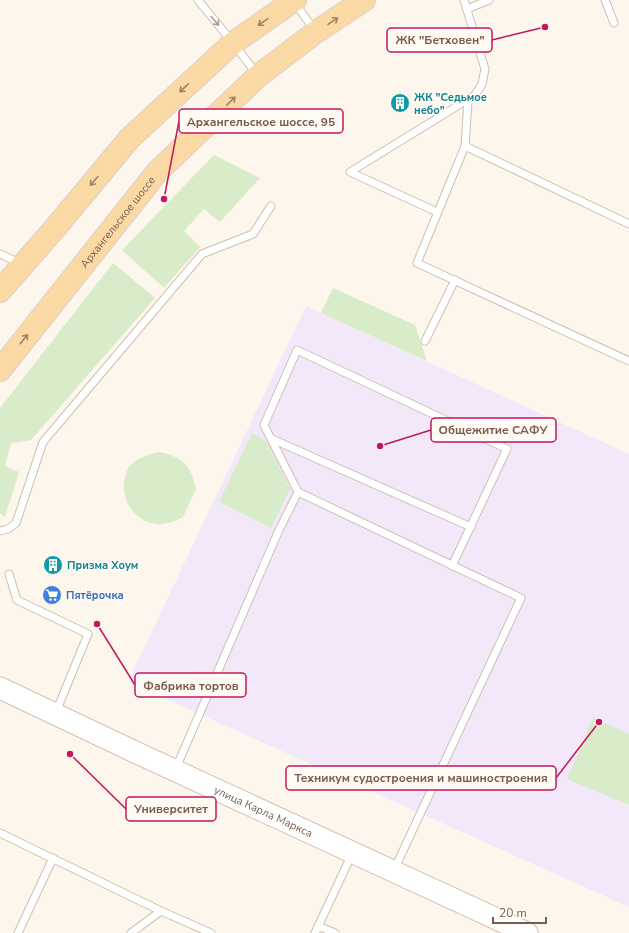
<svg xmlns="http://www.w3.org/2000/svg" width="629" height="933" font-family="'Nunito Sans',sans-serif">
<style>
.education{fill:#f3e8fa}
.green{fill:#d8ecc9}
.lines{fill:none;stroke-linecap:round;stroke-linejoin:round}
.lane-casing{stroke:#d1beb0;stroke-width:9}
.secondary-casing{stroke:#d6c0b0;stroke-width:23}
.primary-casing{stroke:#dad1cd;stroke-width:24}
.lane{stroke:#fff;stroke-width:7}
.secondary{stroke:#fff;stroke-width:21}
.primary{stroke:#fbd9a5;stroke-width:22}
.oneway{stroke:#af9d94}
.oneway2{stroke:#a18267}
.labels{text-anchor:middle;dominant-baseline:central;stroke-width:4;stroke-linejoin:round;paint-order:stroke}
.culture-label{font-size:11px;font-weight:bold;fill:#0d838f;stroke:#fffaf3;text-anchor:start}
.street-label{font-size:11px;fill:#7a5c4d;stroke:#fffaf3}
.shop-label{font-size:11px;font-weight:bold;fill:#366cbe;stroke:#fffaf3;text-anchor:start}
.leader{fill:none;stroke:#c2185b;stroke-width:1.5}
.callout-dot{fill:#c2185b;stroke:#fffaf3;stroke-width:1.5}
.callout{fill:#fffaf3;stroke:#c2185b;stroke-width:1.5}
.callout-label{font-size:12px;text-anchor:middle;font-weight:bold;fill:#7a5c4d}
</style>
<rect width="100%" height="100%" fill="#fdf6ec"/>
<polygon class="education" points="306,306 629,454 629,907 128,682"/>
<g class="green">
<polygon points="214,155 260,178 220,222 204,209 184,231 200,247 164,288 122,250"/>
<polygon points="113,263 155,298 31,440 11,443 5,466 19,472 5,517 0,513 0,408"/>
<polygon points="333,288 415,325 427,361 321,313"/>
<polygon points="252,433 267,442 290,489 271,528 219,502"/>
<path d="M160,452c23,5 31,14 36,37l-13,28c-6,3 -13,6 -20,7 -23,2 -41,-18 -39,-41 1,-5 2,-13 6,-17 8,-9 19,-12 30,-14z"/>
<polygon points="593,718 629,734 629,805 567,779"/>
</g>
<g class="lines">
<g class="lane-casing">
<g id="lane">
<polyline points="198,0 233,43 256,73"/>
<polyline points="605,0 614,23"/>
<polyline points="295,3 315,31"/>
<polyline points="467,9 489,0"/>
<polyline points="468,100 465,146 417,263 629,361"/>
<polyline points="465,146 629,224"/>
<polyline points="437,212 350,172 475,95 482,84 485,69 464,0"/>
<polyline points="0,254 11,259 20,264"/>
<polyline points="425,341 455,280"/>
<polyline points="272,439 471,527"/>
<polyline points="298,492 264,425 297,350 507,449 452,566"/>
<polyline points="0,531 8,529 16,523 43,442 202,254 253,234 271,206"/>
<polyline points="9,574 17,600 88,634 56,712"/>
<polyline points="176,768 279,530 298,492 521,598 394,870"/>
<polyline points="0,833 161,911 211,933"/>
<polyline points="318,926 335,933"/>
<polyline points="18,933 53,858"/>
<polyline points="131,933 161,911"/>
<polyline points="315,933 352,854"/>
</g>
</g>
<g class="secondary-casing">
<g id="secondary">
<path id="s1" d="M0,688l135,64 392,181"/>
</g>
</g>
<g class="primary-casing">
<g id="primary">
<polyline points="0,291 56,227 130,138 233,43 295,0"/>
<path id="s2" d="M0,370l158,-199 100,-95 58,-44 48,-32"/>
</g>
</g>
<use href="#lane" class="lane"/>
<use href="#secondary" class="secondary"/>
<use href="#primary" class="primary"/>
</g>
<defs><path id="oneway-shaft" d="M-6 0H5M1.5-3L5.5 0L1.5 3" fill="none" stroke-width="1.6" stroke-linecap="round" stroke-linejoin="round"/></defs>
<use class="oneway" href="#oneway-shaft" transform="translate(215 21) rotate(50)"/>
<g class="oneway2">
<use href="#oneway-shaft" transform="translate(333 21) rotate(-34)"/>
<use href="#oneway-shaft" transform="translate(263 22) rotate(145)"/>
<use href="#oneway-shaft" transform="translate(184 88) rotate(137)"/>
<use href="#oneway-shaft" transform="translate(231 101) rotate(-44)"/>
<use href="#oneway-shaft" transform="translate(94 181) rotate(130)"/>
<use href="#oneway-shaft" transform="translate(24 339) rotate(-52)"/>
</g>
<defs>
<g id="building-disc" transform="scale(1)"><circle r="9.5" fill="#0f9aa8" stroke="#fffaf3"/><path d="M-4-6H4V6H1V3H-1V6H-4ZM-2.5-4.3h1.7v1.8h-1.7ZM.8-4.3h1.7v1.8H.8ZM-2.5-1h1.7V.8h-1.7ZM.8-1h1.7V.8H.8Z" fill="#fff"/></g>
<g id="supermarket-disc" transform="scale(1)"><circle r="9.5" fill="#3f7fe0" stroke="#fffaf3"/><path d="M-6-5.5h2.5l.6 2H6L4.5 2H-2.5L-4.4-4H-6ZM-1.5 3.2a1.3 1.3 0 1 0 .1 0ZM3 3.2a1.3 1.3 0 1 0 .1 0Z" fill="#fff"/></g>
</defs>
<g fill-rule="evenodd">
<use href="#building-disc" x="400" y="103"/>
<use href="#building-disc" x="53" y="565"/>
<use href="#supermarket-disc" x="52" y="595"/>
</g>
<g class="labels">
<g class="culture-label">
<text x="414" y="97">ЖК "Седьмое<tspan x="414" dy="13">небо"</tspan></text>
<text x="67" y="565">Призма Хоум</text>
</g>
<g class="street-label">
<text stroke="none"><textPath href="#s2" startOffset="189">Архангельское шоссе</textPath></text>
<text stroke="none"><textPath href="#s1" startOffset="291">улица Карла Маркса</textPath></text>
</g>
<g class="shop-label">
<text x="66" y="595">Пятёрочка</text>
</g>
</g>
<path class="leader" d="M545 27L492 40M164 199L179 121M380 446L431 430M97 624L135 685M599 722L556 778M70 754L126 809"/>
<g class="callout-dot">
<circle cx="545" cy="27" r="4"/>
<circle cx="164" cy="199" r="4"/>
<circle cx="380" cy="446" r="4"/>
<circle cx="97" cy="624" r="4"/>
<circle cx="599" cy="722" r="4"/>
<circle cx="70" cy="754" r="4"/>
</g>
<g class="callout">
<rect x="387" y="28" width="105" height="24" rx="4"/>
<rect x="179" y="109" width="164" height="24" rx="4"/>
<rect x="431" y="418" width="125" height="24" rx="4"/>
<rect x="135" y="673" width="111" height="24" rx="4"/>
<rect x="286" y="766" width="270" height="24" rx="4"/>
<rect x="126" y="797" width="90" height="24" rx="4"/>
</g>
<g class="callout-label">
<text x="440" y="44">ЖК "Бетховен"</text>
<text x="261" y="126">Архангельское шоссе, 95</text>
<text x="493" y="434">Общежитие САФУ</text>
<text x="191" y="690">Фабрика тортов</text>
<text x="421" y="782">Техникум судостроения и машиностроения</text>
<text x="171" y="813">Университет</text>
</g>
<path d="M493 917v6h53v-6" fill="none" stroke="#7a5c4d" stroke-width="2"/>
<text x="499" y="917" font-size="12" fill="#7a5c4d" stroke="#fffaf3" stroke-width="3" paint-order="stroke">20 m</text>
</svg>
